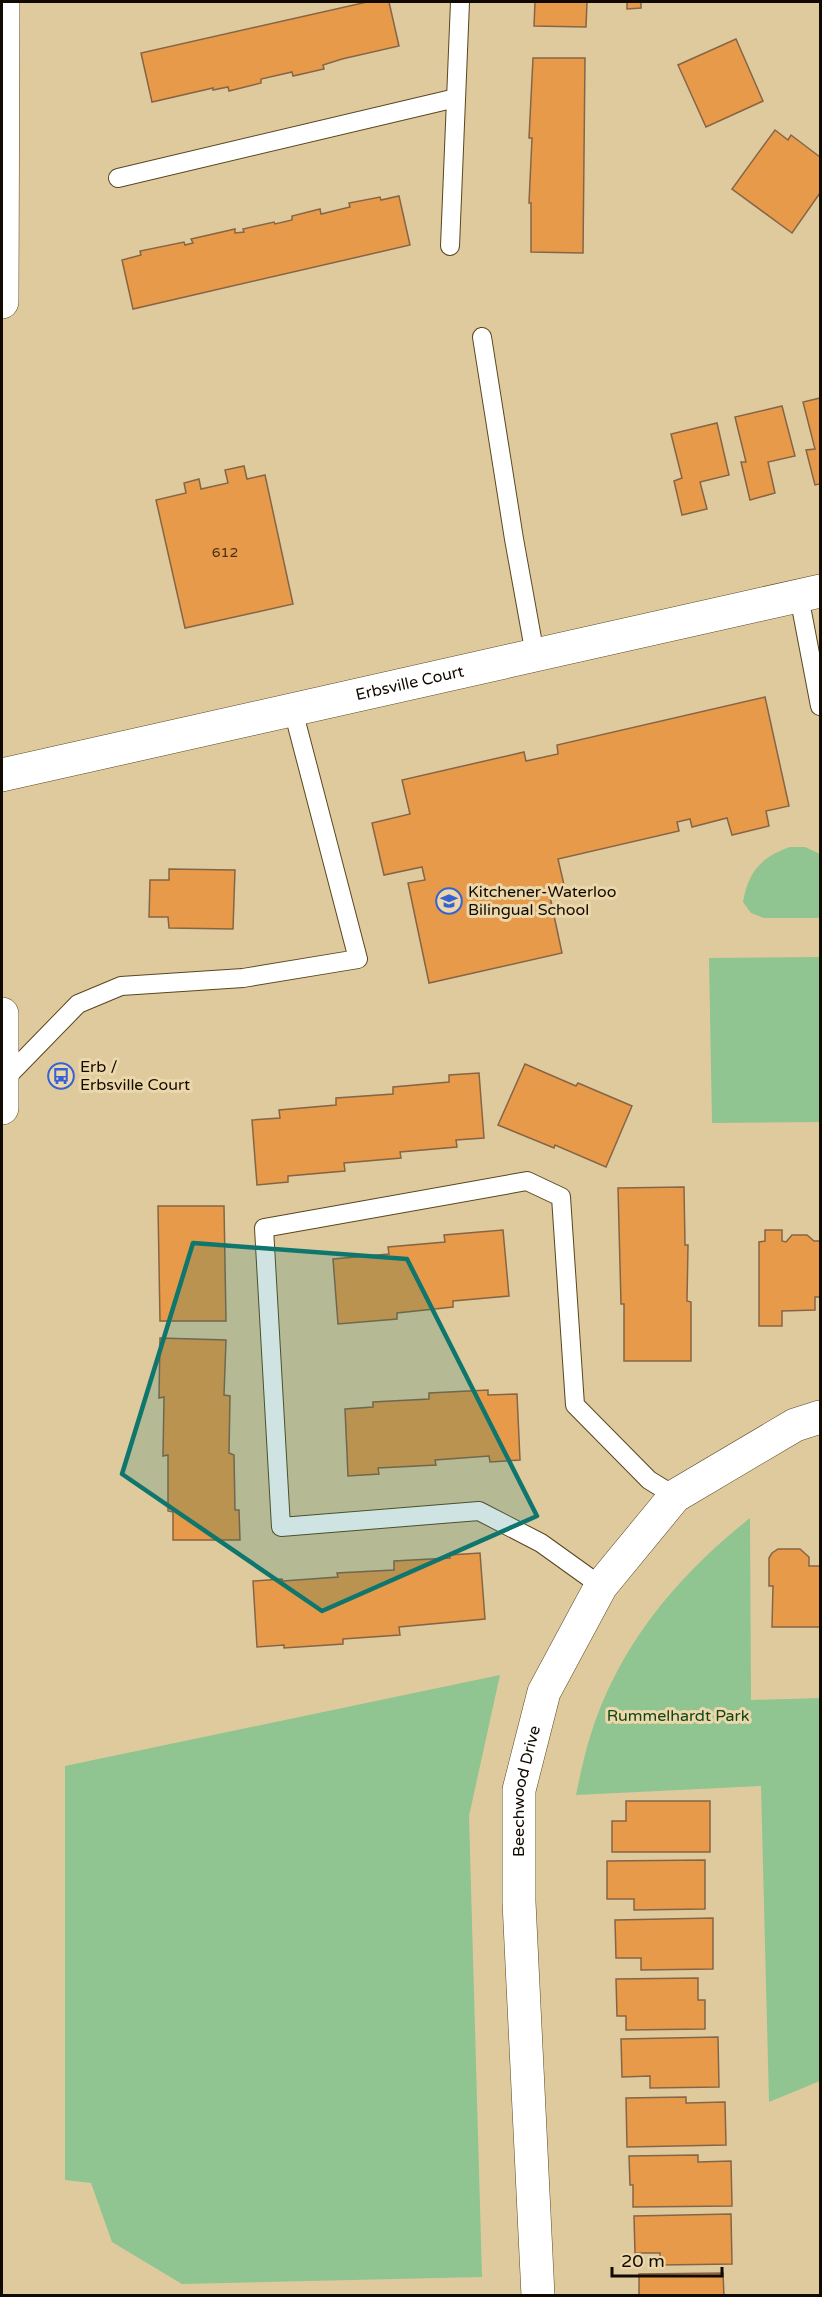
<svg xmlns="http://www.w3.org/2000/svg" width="822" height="2297" font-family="'Varela Round',sans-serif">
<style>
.green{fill:#90c490}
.building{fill:#e79a4a;stroke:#866546;stroke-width:1.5}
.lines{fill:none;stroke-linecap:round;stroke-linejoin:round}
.service-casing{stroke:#59471f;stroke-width:20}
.minor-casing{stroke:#59471f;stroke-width:34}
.secondary-casing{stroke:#59471f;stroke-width:34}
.service{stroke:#fff;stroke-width:18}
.minor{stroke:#fff;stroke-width:33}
.secondary{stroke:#fff;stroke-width:33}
.marked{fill:#0f766e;fill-opacity:0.2;stroke:#0f766e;stroke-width:4.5;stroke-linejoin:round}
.labels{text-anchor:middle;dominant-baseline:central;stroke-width:6;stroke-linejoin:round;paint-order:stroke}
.number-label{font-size:14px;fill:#462e12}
.street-label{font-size:16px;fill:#110a00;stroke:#ecd7ab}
.poi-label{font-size:16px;fill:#110a00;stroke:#ecd7ab;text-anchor:start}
.park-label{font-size:16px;fill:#0e4615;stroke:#ecd7ab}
</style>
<rect width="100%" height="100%" fill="#dfca9e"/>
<g class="green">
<path d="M790,847h15l15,7v63l-2,1h-54l-13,-5 -8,-11c5,-30 18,-45 47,-55z"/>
<polygon points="820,957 820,1122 712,1123 709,958"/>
<path d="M750,1518l1,182 69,-2v383l-51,21 -8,-316 -185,9c4,-19 8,-39 14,-58 28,-91 87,-161 160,-219z"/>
<polygon points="500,1675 469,1816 482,2277 182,2284 112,2242 91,2183 65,2180 65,1766"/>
</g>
<g class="building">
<polygon points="367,2 389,2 399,46 342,59 323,65 324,69 293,76 292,72 261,79 261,83 229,91 228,87 213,90 213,88 152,102 141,53"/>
<polygon points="535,2 587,2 586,27 534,26"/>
<polygon points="627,2 641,2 641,8 627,9"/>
<polygon points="736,39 763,101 706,127 678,65"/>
<polygon points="533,58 585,58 583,253 531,252 531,203 529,203 532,138 529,138"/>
<polygon points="775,130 788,140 791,135 820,157 820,193 792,233 732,189"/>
<polygon points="399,196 410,245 133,309 122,260 141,255 140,251 184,242 185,245 193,243 191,239 235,229 235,233 244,232 243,229 274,222 275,224 292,220 292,216 320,209 321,214 350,207 349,203 380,197 381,200"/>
<polygon points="820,398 820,484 815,485 806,450 815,449 803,402"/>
<polygon points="782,406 795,456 768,462 775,493 750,500 741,462 746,462 735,417"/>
<polygon points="717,423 729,475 700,482 707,509 682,515 674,481 682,478 671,434"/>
<polygon points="244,466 247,479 265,475 293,604 185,628 156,500 186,493 184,483 199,479 201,489 228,483 225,470"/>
<polygon points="765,697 789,806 766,811 769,826 732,835 727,818 692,827 690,819 677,822 679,831 558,859 565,889 549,892 562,953 429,983 408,883 425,880 422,867 384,875 372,823 410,814 402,780 524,752 526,761 558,754 557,745"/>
<polygon points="169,869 235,870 233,929 169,928 168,917 149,917 150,880 169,880"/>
<polygon points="525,1064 576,1086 578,1083 632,1106 606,1167 555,1145 554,1148 498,1125"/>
<polygon points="479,1073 484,1138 456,1140 457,1147 400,1152 401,1158 344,1163 345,1171 288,1176 288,1182 257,1185 252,1120 280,1118 279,1110 336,1105 336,1098 393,1094 393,1087 449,1082 449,1075"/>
<polygon points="684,1187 685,1245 688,1245 687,1301 691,1302 691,1361 624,1361 624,1304 621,1304 618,1188"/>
<polygon points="158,1206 224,1206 226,1321 160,1321"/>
<polygon points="503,1230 509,1296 453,1301 453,1307 397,1313 397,1319 338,1324 333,1259 389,1254 388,1247 445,1242 444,1235"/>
<polygon points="765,1230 782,1230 782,1241 786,1242 792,1235 807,1235 814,1241 820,1241 820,1297 815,1297 815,1310 782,1311 782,1326 759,1326 759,1242 765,1241"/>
<polygon points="160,1338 226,1340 224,1395 230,1396 229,1453 234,1455 235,1510 239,1510 240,1540 173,1540 173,1512 168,1511 168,1455 163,1456 164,1397 159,1398"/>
<polygon points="488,1390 488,1395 517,1394 520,1460 490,1462 489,1456 435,1460 436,1465 378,1468 379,1474 348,1476 345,1409 373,1407 373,1402 429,1399 429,1393"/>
<polygon points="778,1549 800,1549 809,1557 809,1566 820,1566 820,1627 772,1627 773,1586 769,1586 769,1558 772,1553"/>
<polygon points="480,1553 485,1619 399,1627 400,1635 343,1639 343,1644 284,1648 284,1645 257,1647 253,1581 282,1579 283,1581 338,1577 337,1573 394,1570 394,1561 450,1558 449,1555"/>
<polygon points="626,1801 710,1801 710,1852 612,1852 612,1821 626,1821"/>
<polygon points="705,1860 705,1909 634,1910 634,1899 607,1899 607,1861"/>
<polygon points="713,1918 713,1969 641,1970 641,1958 616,1958 615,1920"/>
<polygon points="698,1978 698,2000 705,2000 705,2029 626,2030 626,2016 617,2016 616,1979"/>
<polygon points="718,2037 719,2087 650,2088 650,2076 622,2077 621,2039"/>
<polygon points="686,2097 686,2103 725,2102 726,2145 627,2147 626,2098"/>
<polygon points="698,2155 698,2162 731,2161 732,2206 633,2207 633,2185 630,2185 629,2156"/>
<polygon points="731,2214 732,2264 660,2265 660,2253 635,2253 634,2216"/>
<polygon points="723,2273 724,2296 639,2296 639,2274"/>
</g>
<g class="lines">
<g class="service-casing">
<g id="service">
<polyline points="118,178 456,98"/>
<polyline points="450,246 460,2"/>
<polyline points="482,337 514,539 535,655"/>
<polyline points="799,596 820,706"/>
<polyline points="3,1081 78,1004 121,986 243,978 358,959 293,710"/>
<polyline points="601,1586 541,1543 479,1511 281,1527 264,1228 527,1181 561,1197 575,1405 649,1480 675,1496"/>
</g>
</g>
<g class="minor-casing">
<g id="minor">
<path id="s1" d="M2,775l818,-184"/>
<path id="s2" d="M538,2296l-19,-394v-112l25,-98 57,-106 74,-90 120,-71 25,-8"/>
</g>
</g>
<g class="secondary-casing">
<g id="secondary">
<polyline points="2,302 3,2"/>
<polyline points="2,1014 2,1108"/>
</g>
</g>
<use href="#service" class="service"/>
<use href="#minor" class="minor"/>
<use href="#secondary" class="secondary"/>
</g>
<path class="marked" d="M193,1243l214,16 130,257 -215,95 -200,-137z"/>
<defs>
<g id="school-ring" transform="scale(1.35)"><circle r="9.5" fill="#ecd7ab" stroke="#3662d2" stroke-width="1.5"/><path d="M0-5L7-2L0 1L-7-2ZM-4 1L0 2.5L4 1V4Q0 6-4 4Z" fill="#3662d2"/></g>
<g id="bus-ring" transform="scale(1.35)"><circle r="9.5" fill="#ecd7ab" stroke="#3662d2" stroke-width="1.5"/><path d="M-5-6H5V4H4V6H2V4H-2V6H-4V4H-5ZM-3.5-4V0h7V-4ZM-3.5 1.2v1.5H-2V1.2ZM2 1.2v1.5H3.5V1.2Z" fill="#3662d2"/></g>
</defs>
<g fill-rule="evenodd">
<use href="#school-ring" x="449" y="901"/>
<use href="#bus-ring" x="61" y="1076"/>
</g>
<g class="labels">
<g class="number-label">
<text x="225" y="552">612</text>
</g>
<g class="street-label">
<text stroke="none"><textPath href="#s1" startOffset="418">Erbsville Court</textPath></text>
<text stroke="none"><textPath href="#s2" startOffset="506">Beechwood Drive</textPath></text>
</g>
<g class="poi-label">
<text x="468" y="892">Kitchener-Waterloo<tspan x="468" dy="18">Bilingual School</tspan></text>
<text x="80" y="1067">Erb /<tspan x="80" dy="18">Erbsville Court</tspan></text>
</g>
<g class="park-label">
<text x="678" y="1716">Rummelhardt Park</text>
</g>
</g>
<rect width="822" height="2297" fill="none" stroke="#110a00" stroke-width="6"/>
<path d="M612 2267v9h110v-9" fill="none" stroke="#110a00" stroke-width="3"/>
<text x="621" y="2267" font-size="18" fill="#110a00" stroke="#ecd7ab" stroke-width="4.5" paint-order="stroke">20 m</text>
</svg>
